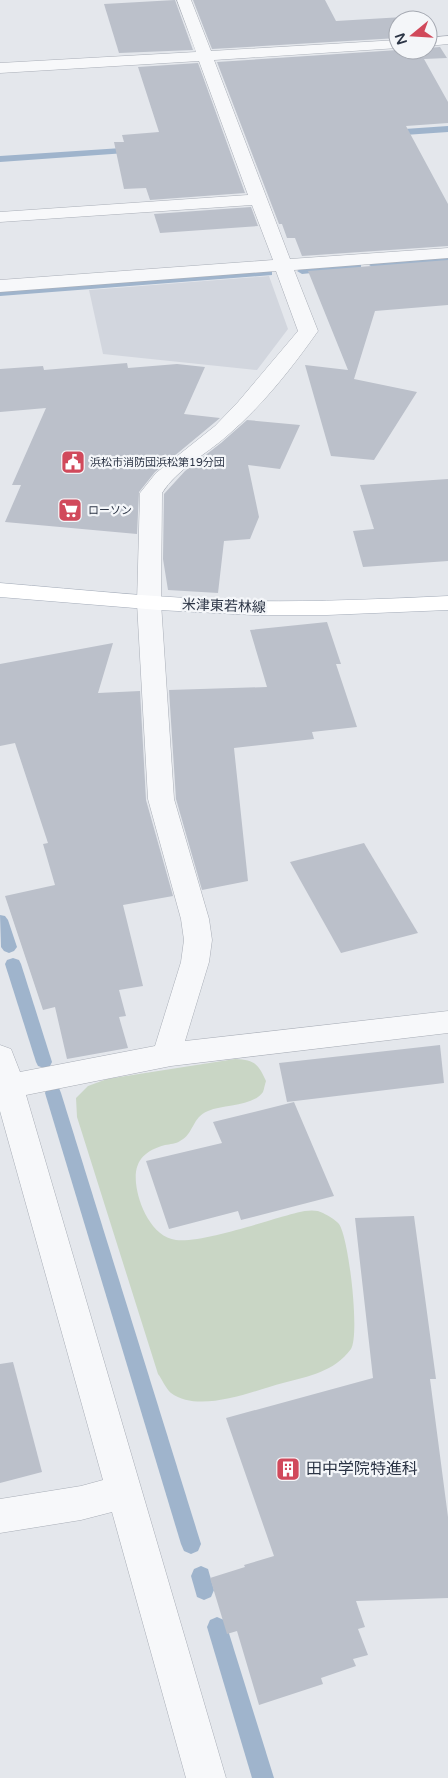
<svg xmlns="http://www.w3.org/2000/svg" width="448" height="1778" font-family="'Varela Round','Noto Sans JP',sans-serif">
<style>
.built{fill:#d2d6de}
.green{fill:#c9d6c5}
.lines{fill:none;stroke-linecap:round;stroke-linejoin:round}
.stream{fill:#9fb4cc;fill-rule:evenodd}
.building{fill:#bbc0ca}
.minor-casing{stroke:#a9aeb7;stroke-width:1}
.major-casing{stroke:#a3abb8;stroke-width:1}
.minor{fill:#f7f8fa;fill-rule:evenodd}
.major{fill:#fff;fill-rule:evenodd}
.labels{text-anchor:middle;dominant-baseline:central;stroke-width:4.5;stroke-linejoin:round;paint-order:stroke}
.far-poi-label{font-size:11px;fill:#2b3445;stroke:#f4f6f9;text-anchor:start}
.street-label{font-size:14px;fill:#2b3445;stroke:#f4f6f9}
.near-poi-label{font-size:16px;fill:#2b3445;stroke:#f4f6f9;text-anchor:start}
</style>
<rect width="100%" height="100%" fill="#e4e7ec"/>
<polygon class="built" points="269,276 288,329 257,370 103,354 89,290"/>
<path class="green" d="M235,1059c19,1 23,4 31,22 -1,3 -2,8 -3,11 -11,15 -39,12 -55,19 -16,6 -14,23 -28,30 -4,3 -10,3 -15,4 -21,6 -31,16 -29,38 2,21 16,54 40,57 24,3 83,-17 109,-24 10,-3 28,-9 38,-3 4,2 13,7 16,11 10,14 21,111 12,125 -17,23 -42,27 -68,34 -31,8 -83,31 -112,10 -5,-4 -9,-14 -13,-19l-81,-257 -1,-19 12,-12 19,-7z"/>
<g class="lines">
<g class="stream">
<polygon points="448,126 448,132 390,136 386,133 390,130"/>
<polygon points="137,147 141,150 140,152 0,162 0,156"/>
<polygon points="448,257 448,263 374,268 369,265 374,262"/>
<polygon points="357,263 361,264 361,268 302,274 297,271 302,268"/>
<polygon points="268,270 272,271 272,275 0,296 0,290"/>
<polygon points="0,915 5,916 8,920 17,947 14,951 9,953 4,951 1,947"/>
<polygon points="13,958 19,960 21,964 52,1062 50,1066 44,1068 38,1066 36,1062 5,964 7,960"/>
<polygon points="53,1086 59,1088 61,1093 201,1544 198,1551 191,1554 184,1551 181,1544 45,1093 47,1088"/>
<polygon points="201,1566 208,1569 214,1590 211,1597 204,1600 197,1597 191,1576 194,1569"/>
<polygon points="217,1617 224,1620 227,1627 274,1778 252,1778 207,1627 210,1620"/>
</g>
</g>
<g class="building">
<polygon points="175,0 193,50 119,53 104,4"/>
<polygon points="193,0 325,0 336,21 403,17 421,17 423,20 398,20 398,38 212,49"/>
<polygon points="440,47 447,58 424,59 448,102 448,123 406,126 448,204 448,246 302,256 295,238 287,238 282,224 279,224 217,62 398,50 428,50 428,48"/>
<polygon points="198,63 245,193 150,200 146,188 124,189 114,142 124,142 122,135 159,132 138,67"/>
<polygon points="251,207 258,226 160,233 154,214"/>
<polygon points="448,260 448,305 375,311 354,379 417,392 374,460 331,456 305,365 348,370 308,271"/>
<polygon points="127,363 128,368 177,364 205,367 184,414 220,418 155,472 139,492 137,534 5,522 21,485 12,485 46,408 0,412 0,369 43,366 44,370"/>
<polygon points="247,420 300,425 280,469 248,465 259,517 250,539 224,541 218,593 168,590 163,559 164,494 185,471 221,443"/>
<polygon points="448,479 448,561 363,567 353,531 374,529 360,485"/>
<polygon points="327,622 341,664 336,664 357,727 312,732 314,739 234,748 248,881 202,890 176,799 169,690 267,687 250,630"/>
<polygon points="113,643 98,693 140,691 146,800 173,896 123,905 143,986 119,990 126,1016 119,1017 128,1048 67,1059 55,1007 43,1010 5,896 55,885 43,844 48,843 15,743 0,746 0,664"/>
<polygon points="364,843 418,933 341,953 290,862"/>
<polygon points="440,1045 444,1083 287,1102 279,1063"/>
<polygon points="294,1102 334,1196 241,1220 238,1211 169,1229 146,1161 222,1143 213,1122"/>
<polygon points="414,1216 436,1379 430,1379 448,1517 448,1598 356,1601 365,1627 358,1629 368,1655 353,1659 356,1666 321,1678 323,1684 259,1705 237,1631 227,1634 210,1578 245,1567 244,1565 274,1556 226,1418 373,1378 355,1218"/>
<polygon points="13,1362 42,1472 0,1483 0,1364"/>
</g>
<g class="lines">
<g class="minor-casing">
<g id="minor">
<path d="M177,0h14l20,51 187,-11v8l-184,12 76,199 158,-11v10l-154,12 24,61c-26,37 -56,75 -90,104 -21,19 -51,34 -66,58l-1,110 13,196 35,120 3,21 -3,22 -24,79 263,-30v22l-277,33 -145,29 200,683h-40l-74,-266 -31,8 -81,13v-34l81,-13 22,-6 -103,-369v-66l11,4 9,23 135,-26 26,-84 3,-22 -3,-21 -33,-120 -11,-196 3,-110 16,-20 59,-47 23,-24 60,-71 -22,-60 -276,21v-12l273,-20 -21,-55 -252,17v-10l248,-17 -49,-134 -199,12v-10l196,-11z"/>
<polygon points="448,36 448,44 428,46 428,38"/>
</g>
</g>
<g class="major-casing">
<path id="major" d="M0,583c85,7 169,16 254,18 65,1 129,-2 194,-5v14l-121,5h-73l-95,-5 -159,-13z"/>
</g>
<use href="#minor" class="minor"/>
<use href="#major" class="major"/>
</g>
<defs>
<g id="civic-square" transform="scale(1.25)"><rect x="-9" y="-9" width="18" height="18" rx="4" fill="#d1495b" stroke="#f4f6f9"/><path d="M-.6-6.5H3V-4.5H.6V-3L4-1V1h2V6H-6V1h2V-1L-.6-3ZM-1.2 2.5V6h2.4V2.5Z" fill="#fff"/></g>
<g id="supermarket-square" transform="scale(1.25)"><rect x="-9" y="-9" width="18" height="18" rx="4" fill="#d1495b" stroke="#f4f6f9"/><path d="M-6-5.5h2.5l.6 2H6L4.5 2H-2.5L-4.4-4H-6ZM-1.5 3.2a1.3 1.3 0 1 0 .1 0ZM3 3.2a1.3 1.3 0 1 0 .1 0Z" fill="#fff"/></g>
<g id="building-square" transform="scale(1.25)"><rect x="-9" y="-9" width="18" height="18" rx="4" fill="#d1495b" stroke="#f4f6f9"/><path d="M-4-6H4V6H1V3H-1V6H-4ZM-2.5-4.3h1.7v1.8h-1.7ZM.8-4.3h1.7v1.8H.8ZM-2.5-1h1.7V.8h-1.7ZM.8-1h1.7V.8H.8Z" fill="#fff"/></g>
</defs>
<g fill-rule="evenodd">
<use href="#civic-square" x="73" y="462"/>
<use href="#supermarket-square" x="70" y="510"/>
<use href="#building-square" x="288" y="1469"/>
</g>
<g class="labels">
<g class="far-poi-label">
<text x="90" y="462">浜松市消防団浜松第19分団</text>
<text x="88" y="510">ローソン</text>
</g>
<g class="street-label">
<text transform="translate(224 606) rotate(2)">米津東若林線</text>
</g>
<g class="near-poi-label">
<text x="306" y="1469">田中学院特進科</text>
</g>
</g>
<g transform="translate(413 35) rotate(252)"><circle r="24" fill="#f4f6f9" stroke="#a4a8b1"/>
<path d="M0-4L9 19L0 12L-9 19Z" fill="#d1495b"/>
<text y="-8" font-size="14" font-weight="bold" text-anchor="middle" fill="#2b3445">N</text>
</g>
</svg>
